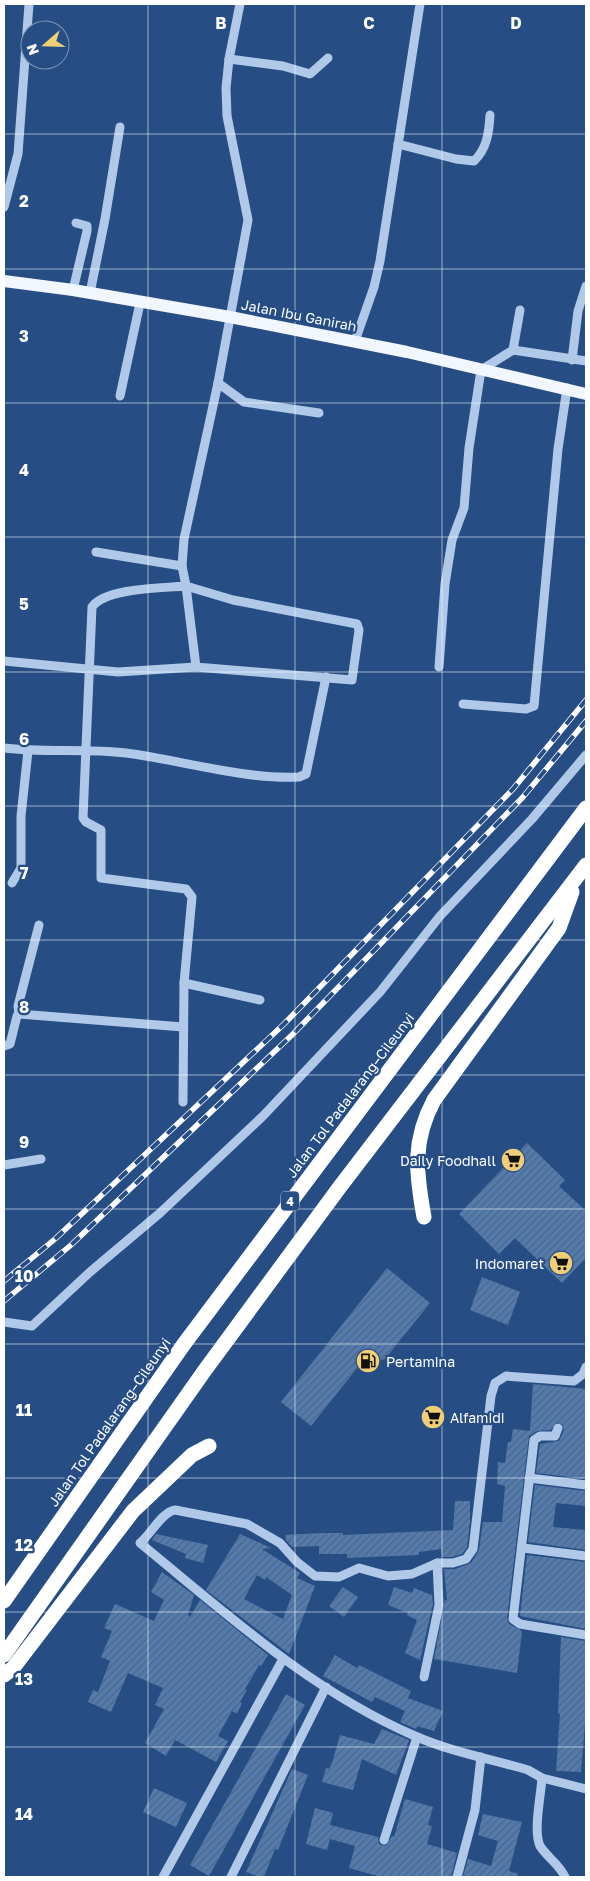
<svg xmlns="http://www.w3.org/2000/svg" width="590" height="1881" font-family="'Golos Text',sans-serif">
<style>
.building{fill:url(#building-hatch);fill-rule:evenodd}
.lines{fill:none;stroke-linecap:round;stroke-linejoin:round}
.minor{stroke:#b0c9e8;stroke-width:9}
.major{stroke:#f2f6fe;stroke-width:12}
.highway{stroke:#fff;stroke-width:15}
.rail-casing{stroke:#fff;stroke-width:5.5}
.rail{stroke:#264e85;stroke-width:4;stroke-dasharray:11;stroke-linecap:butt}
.grid{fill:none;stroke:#fff;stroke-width:1;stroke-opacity:0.55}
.labels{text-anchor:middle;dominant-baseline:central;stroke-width:4.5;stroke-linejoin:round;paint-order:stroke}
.shield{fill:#264e85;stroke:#becada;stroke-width:1}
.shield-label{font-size:12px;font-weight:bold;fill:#fff}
.street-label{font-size:14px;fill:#fff;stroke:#264e85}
.poi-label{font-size:14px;fill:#fff;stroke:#264e85;text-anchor:end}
.grid-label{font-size:16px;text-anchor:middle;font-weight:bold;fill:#fff;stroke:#264e85;stroke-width:4.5;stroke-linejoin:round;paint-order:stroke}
</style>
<defs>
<pattern id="building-hatch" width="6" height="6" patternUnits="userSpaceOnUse" patternTransform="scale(1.25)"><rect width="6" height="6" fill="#537bae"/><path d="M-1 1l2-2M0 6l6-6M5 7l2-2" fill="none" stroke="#506682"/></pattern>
</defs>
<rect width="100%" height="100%" fill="#264e85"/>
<g class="building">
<polygon points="527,1143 565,1180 559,1186 586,1211 586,1258 562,1283 515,1238 499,1254 459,1214"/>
<polygon points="387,1268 430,1303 385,1359 357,1368 311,1426 281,1402"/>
<polygon points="482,1277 520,1292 508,1325 470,1310"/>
<polygon points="533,1384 586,1389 586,1479 536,1473 540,1444 559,1441 564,1430 562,1424 557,1422 551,1430 537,1431 529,1436 507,1618 509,1624 522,1631 517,1673 434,1659 445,1600 447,1600 444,1569 455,1569 471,1563 479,1550 483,1522 502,1522 505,1486 497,1484 498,1462 505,1463 508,1442 511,1442 513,1429 530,1431"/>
<polygon points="535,1485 586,1491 586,1506 556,1503 553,1527 586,1530 586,1550 528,1542"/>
<polygon points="455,1501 470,1501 470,1522 467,1547 462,1554 452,1557 442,1557 441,1549 419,1552 419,1555 347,1558 347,1554 319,1554 319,1546 292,1547 286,1540 285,1535 320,1533 343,1533 343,1535 453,1530"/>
<polygon points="156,1534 208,1545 203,1563 185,1558 186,1554 152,1540"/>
<path d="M240,1534l31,14 -9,1 38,24 -3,5 18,8 -26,68 -83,-64zM257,1575l8,5 1,-3 26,18 -9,24 -39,-20z"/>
<polygon points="527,1555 586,1562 586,1629 520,1616"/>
<polygon points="162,1572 194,1595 188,1615 190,1617 200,1600 268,1655 261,1666 259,1665 245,1689 247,1690 240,1702 242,1703 237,1714 232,1711 218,1736 228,1741 216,1762 175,1740 166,1756 145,1743 164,1709 155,1705 163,1688 128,1673 111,1712 88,1702 93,1690 98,1692 110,1661 101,1657 112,1631 104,1628 115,1604 154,1621 164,1600 151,1592"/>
<polygon points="343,1587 358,1597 344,1617 329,1606"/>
<polygon points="394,1587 412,1593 414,1588 432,1595 433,1604 420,1660 405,1653 417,1620 407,1615 408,1613 388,1605"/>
<polygon points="561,1637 586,1641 586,1713 581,1772 556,1771 560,1714 558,1714"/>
<polygon points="335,1655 357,1668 359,1665 411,1691 408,1698 443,1711 434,1731 417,1726 416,1729 400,1722 405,1711 375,1697 372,1702 323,1676"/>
<polygon points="286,1694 305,1705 209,1876 190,1865"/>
<polygon points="382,1729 409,1740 396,1775 362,1759 353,1790 322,1782 326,1768 329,1769 332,1763 340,1735 374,1744"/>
<polygon points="292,1769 308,1775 278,1850 275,1849 264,1877 259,1877 246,1872"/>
<polygon points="154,1788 187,1803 176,1827 143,1812"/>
<polygon points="405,1799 433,1807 428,1825 432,1826 427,1844 457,1853 451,1877 381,1877 349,1868 355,1846 330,1839 327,1850 306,1844 315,1808 333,1813 330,1825 378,1837 379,1844 386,1846 392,1836 394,1837"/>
<polygon points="483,1814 522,1822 509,1871 518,1874 517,1877 463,1877 468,1859 491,1866 498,1841 478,1835"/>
</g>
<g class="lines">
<g class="minor">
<polyline points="229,59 283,66 310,74 328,58"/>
<path d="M398,144l58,15 18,2c13,-12 15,-29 16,-46"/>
<polyline points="4,207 18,154 29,4"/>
<polyline points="73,290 87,231 87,226 76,223"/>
<polyline points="90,293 105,219 120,127"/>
<polyline points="355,341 374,287 380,261 420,4"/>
<polyline points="513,350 586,361"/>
<polyline points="572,360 578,311 586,286"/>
<polyline points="218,383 244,402 319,413"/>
<polyline points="120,396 140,303"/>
<polyline points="96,552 182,566"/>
<polygon points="186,586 233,600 357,624 359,630 352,680 196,667"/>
<polyline points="4,661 118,672 196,667"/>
<polyline points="439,667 445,584 452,540 464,508 469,448 481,370 513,350 520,310"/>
<polyline points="463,704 526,709 534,706 558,449 567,388"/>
<path d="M4,748c40,5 81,0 122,5 54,7 120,27 173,24l7,-3 20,-97"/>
<polyline points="12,883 21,868 21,816 28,751"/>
<polyline points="39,925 18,1006 19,1014 183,1027"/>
<polyline points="184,983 260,1000"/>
<polyline points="4,1046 10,1044 17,1016 19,1014"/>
<path d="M183,1102l1,-119 8,-86 -6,-8 -85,-11v-48l-15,-8 -3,-4 9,-211c13,-19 71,-19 94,-21l-4,-20 2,-27 34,-156 30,-163 -21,-104 -1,-28 3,-29 11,-55"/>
<polyline points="4,1165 41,1159"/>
<polyline points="4,1322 32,1326 90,1272 160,1213 263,1116 380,992 440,916 532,819 586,755"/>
<path d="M586,1367l-3,7 -9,7 -68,-5 -11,7 -4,13 -18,153 -7,10 -13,4h-16l-25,11 -24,2 -29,-8 -20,9 -24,-1 -18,-14 -17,-19 -33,-19 -72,-14c-13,2 -24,24 -35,33 87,71 171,148 275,193 36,16 76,23 113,34l14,8 44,11"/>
<polyline points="558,1428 555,1436 540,1436 534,1440 513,1619 520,1624 586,1635"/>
<polyline points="529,1478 586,1485"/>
<polyline points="523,1548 586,1556"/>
<polyline points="424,1677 439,1605 437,1563"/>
<path d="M542,1778c-1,17 -9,53 -2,68 7,11 20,19 25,31"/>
<polyline points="384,1840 417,1737"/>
<polyline points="163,1877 283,1659"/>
<polyline points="231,1877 326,1687"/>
<polyline points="457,1877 475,1810 481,1757"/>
</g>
<polyline class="major" points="4,281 73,290 230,317 407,352 586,394"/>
<g class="highway">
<path d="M424,1217c-8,-44 -12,-76 10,-117l125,-172 13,-36"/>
<polyline points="4,1601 184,1344 586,808"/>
<polyline points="4,1655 205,1370 339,1188 586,865"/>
<polyline points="4,1675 13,1668 133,1511 192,1455 209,1446"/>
</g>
<g class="rail-casing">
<g id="rail">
<polyline points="4,1281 55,1239 284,1024 513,789 586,700"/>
<polyline points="4,1301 71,1245 293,1034 523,797 586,721"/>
</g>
</g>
<use href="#rail" class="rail"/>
</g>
<path class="grid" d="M148,4v1873M295,4v1873M442,4v1873M4,134h582M4,269h582M4,403h582M4,537h582M4,672h582M4,806h582M4,940h582M4,1075h582M4,1209h582M4,1344h582M4,1478h582M4,1612h582M4,1747h582"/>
<defs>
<g id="supermarket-disc" transform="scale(1.25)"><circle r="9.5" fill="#f0ce75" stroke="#264e85"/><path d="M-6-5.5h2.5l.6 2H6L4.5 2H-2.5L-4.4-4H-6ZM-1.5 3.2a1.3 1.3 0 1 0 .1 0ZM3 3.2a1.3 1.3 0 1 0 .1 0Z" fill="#111"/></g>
<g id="fuel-disc" transform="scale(1.25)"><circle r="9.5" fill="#f0ce75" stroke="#264e85"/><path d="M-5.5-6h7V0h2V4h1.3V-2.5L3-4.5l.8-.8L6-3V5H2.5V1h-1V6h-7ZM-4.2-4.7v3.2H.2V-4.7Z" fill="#111"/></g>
</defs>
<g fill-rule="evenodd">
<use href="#supermarket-disc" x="513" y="1160"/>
<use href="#supermarket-disc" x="561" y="1263"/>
<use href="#fuel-disc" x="368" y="1361"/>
<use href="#supermarket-disc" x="433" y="1417"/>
</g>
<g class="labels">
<rect class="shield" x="281" y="1191.5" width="18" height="19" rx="4"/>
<g class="shield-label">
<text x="290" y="1201">4</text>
</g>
<g class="street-label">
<text transform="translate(299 315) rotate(11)">Jalan Ibu Ganirah</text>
<text transform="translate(350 1095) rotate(-53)">Jalan Tol Padalarang–Cileunyi</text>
<text transform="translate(109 1422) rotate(-55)">Jalan Tol Padalarang–Cileunyi</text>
</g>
<g class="poi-label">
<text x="496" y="1160">Daily Foodhall</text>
<text x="544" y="1263">Indomaret</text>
<text x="386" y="1361" text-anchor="start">Pertamina</text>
<text x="450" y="1417" text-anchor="start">Alfamidi</text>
</g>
</g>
<g class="grid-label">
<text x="221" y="29">B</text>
<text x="369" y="29">C</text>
<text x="516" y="29">D</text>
<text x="24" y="207">2</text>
<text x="24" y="342">3</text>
<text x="24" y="476">4</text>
<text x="24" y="610">5</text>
<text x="24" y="745">6</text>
<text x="24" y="879">7</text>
<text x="24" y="1013">8</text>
<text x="24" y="1148">9</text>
<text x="24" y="1282">10</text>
<text x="24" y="1416">11</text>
<text x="24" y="1551">12</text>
<text x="24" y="1685">13</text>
<text x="24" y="1820">14</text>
</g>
<rect width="590" height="1881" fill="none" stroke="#ffffff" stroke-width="10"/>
<g transform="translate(45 45) rotate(250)"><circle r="24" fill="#264e85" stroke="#7d95b6"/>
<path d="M0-4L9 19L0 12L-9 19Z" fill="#f0ce75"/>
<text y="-8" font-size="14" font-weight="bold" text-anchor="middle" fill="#ffffff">N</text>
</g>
</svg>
